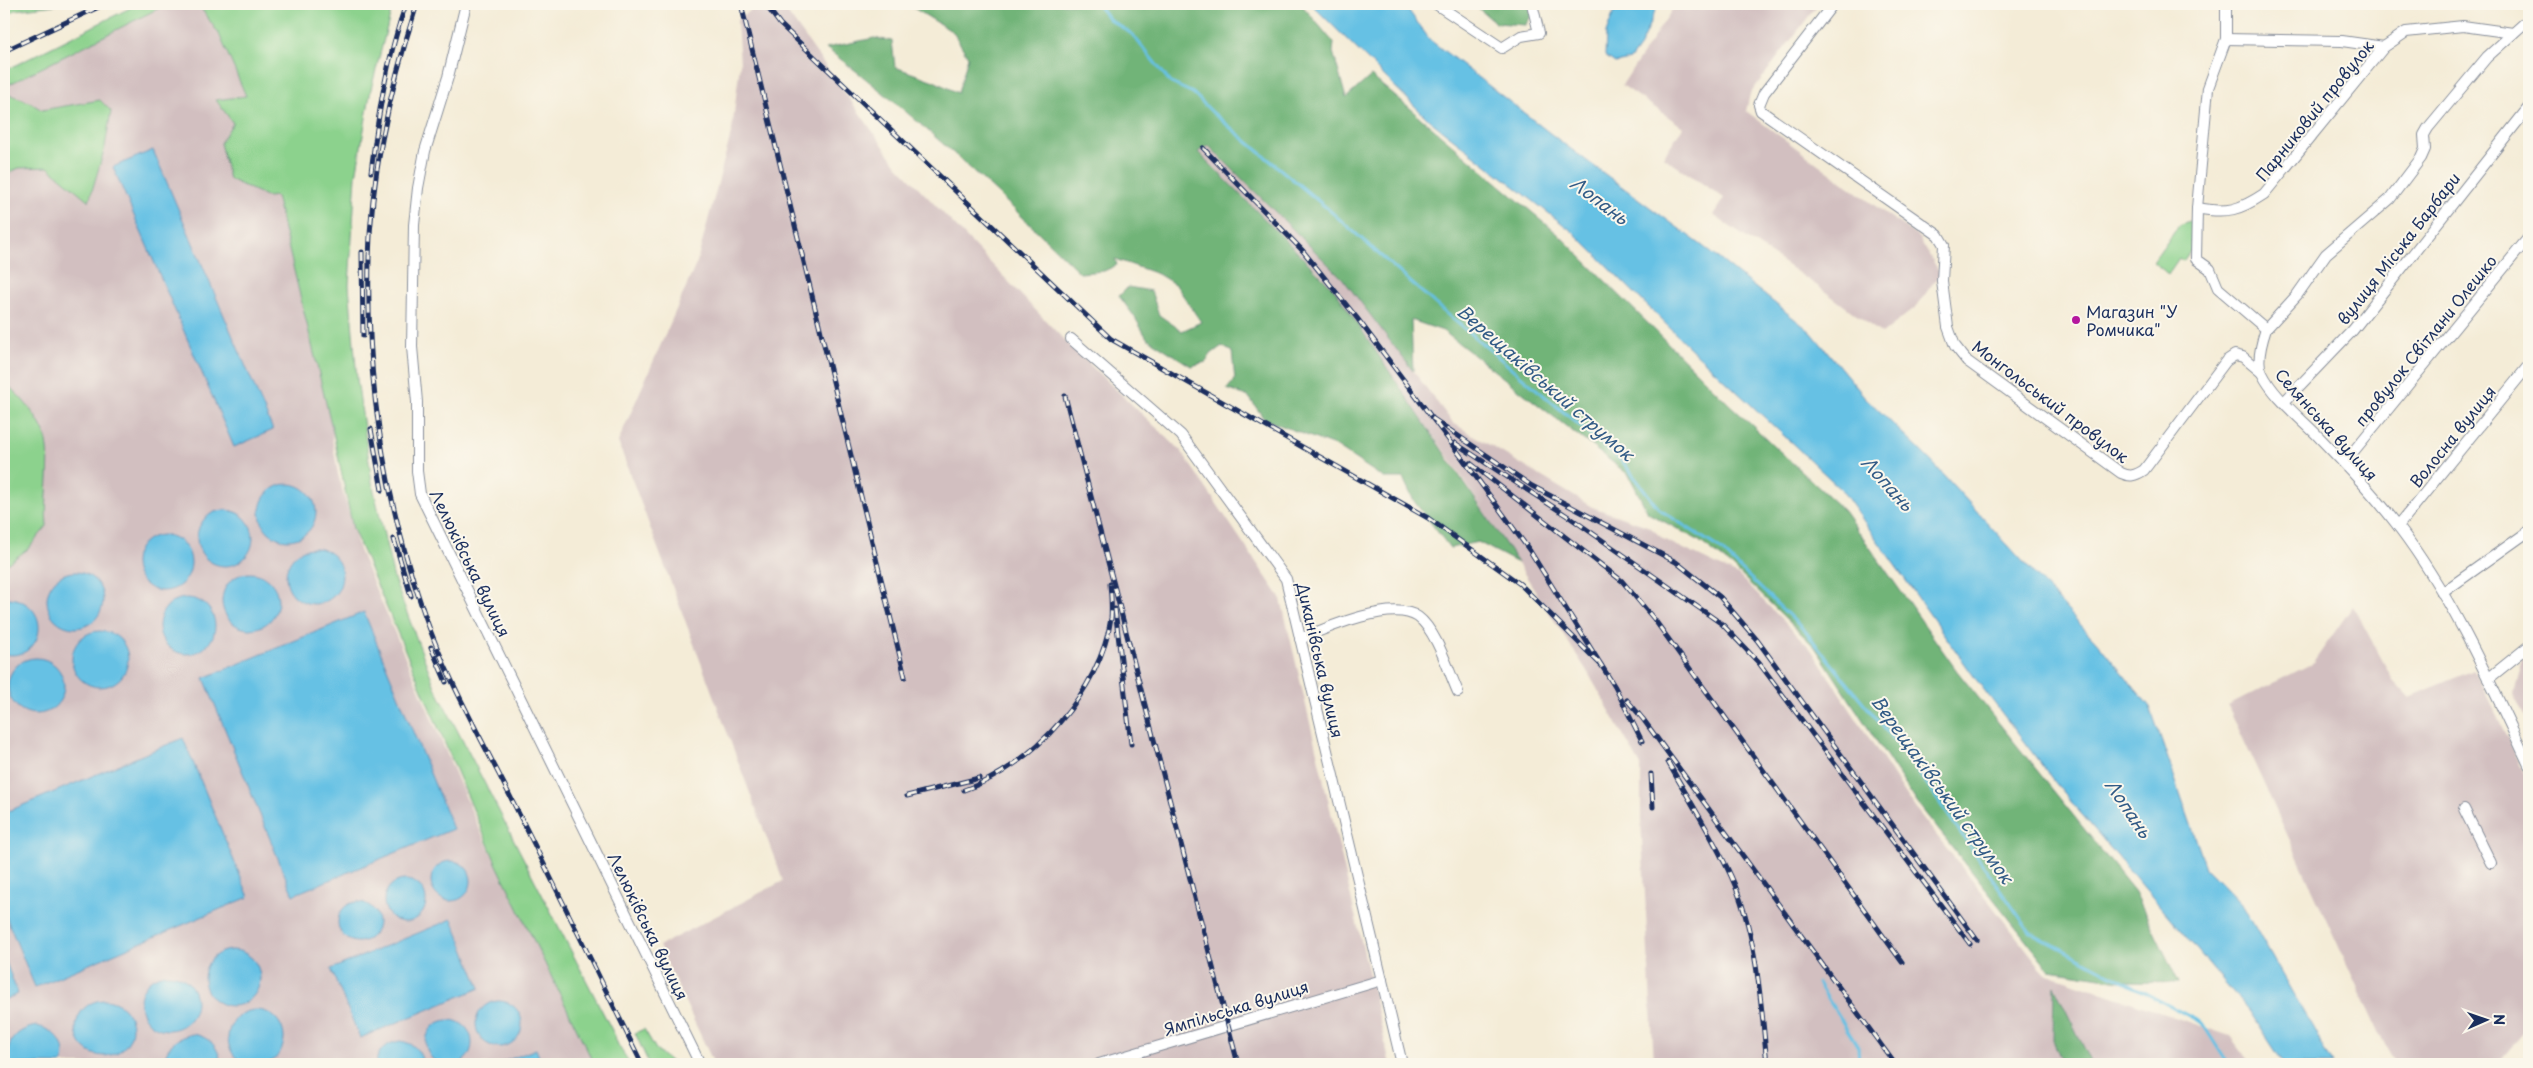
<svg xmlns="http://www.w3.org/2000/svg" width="2533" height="1068" font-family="'Playpen Sans',sans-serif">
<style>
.industrial{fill:#d2bfc0}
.green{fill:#8cd28d;stroke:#548076}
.forest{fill:#71b478;stroke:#46726b}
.water{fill:#66c1e4;stroke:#4078a1}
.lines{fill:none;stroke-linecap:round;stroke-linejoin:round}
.stream{stroke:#66c1e4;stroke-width:3}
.street-casing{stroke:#888e9a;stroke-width:12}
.street{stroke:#fff;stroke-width:10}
.rail-casing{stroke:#1b2f5e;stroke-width:5}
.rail{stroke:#fbf7ec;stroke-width:3;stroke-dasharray:9;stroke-linecap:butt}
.poi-dot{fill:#b5179e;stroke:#fbf7ec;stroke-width:2}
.labels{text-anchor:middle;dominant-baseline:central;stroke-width:4;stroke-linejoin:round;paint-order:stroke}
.street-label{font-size:16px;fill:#1b2f5e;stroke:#fbf7ec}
.poi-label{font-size:16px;fill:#1b2f5e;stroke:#fbf7ec;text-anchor:start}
.water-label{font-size:18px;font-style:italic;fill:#325b86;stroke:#fbf7ec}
</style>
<rect width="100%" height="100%" fill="#fbf7ec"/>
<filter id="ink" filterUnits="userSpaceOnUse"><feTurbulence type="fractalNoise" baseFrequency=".02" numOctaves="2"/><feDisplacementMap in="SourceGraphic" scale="10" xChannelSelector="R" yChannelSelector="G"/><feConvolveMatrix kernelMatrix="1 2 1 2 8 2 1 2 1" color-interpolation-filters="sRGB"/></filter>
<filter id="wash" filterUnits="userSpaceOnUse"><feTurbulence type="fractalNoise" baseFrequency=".0096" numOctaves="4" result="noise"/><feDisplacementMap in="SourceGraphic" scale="20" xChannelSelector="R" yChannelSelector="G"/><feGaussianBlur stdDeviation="1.12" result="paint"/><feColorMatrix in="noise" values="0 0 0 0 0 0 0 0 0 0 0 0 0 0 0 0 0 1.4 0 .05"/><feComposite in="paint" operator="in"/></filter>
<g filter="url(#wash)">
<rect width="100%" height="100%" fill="#f4ecd7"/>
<g class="industrial">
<polygon points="167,4 205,4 259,126 333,432 332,438 338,474 359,550 478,826 594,1064 4,1064 4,86"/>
<polygon points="760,4 781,4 897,165 1069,345 1181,451 1281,599 1390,1064 714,1064 659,946 783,881 618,442 697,262 732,130 740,64 737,20"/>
<polygon points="1676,4 1818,4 1750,94 1746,111 1919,238 1940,273 1917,306 1882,334 1819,287 1713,215 1724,198 1663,157 1683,127 1622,85"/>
<polygon points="1208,145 1343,279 1453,423 1592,507 1650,527 1663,539 1738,575 1810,648 1915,808 2045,973 2230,1036 2251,1064 1654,1064 1641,819 1641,766 1587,671 1460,474 1324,278 1198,152"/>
<polygon points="2353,606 2393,680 2409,697 2474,670 2529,782 2529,1026 2497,1064 2396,1064 2379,1034 2228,706 2313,663"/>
<polygon points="2529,655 2529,724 2514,694 2523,659"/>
</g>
<g class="green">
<polygon points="4,4 62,4 15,10 4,18"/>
<polygon points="138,4 167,4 4,87 4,71"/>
<path d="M198,4h195l-22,85 -15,87 -7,109 8,94 15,103 22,97 41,108 180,349c2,11 10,18 15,28h-36l-97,-199 -144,-336 -20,-97 -57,-236 -8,1 -39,-18 -9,-36 13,-20 -17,-23 30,-4 -27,-62z"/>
<polygon points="9,94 29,102 42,110 100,100 111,111 105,147 89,201 48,167 19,168 4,175 4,97"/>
<polygon points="2190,221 2194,224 2194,237 2190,241 2195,245 2183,261 2179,258 2168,274 2153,262 2180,224"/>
<path d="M4,383c16,11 38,38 43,58 5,27 -3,57 0,85l-19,23 -24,17z"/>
<polygon points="644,1029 657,1051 674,1064 649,1064 635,1033"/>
</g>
<g class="forest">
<path d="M907,4h394l33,39 -1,9 13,46 25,-22 188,159 171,170 114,106 113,160 178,221 44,91 -53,-1 -76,-12 -132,-166 -103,-157 -83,-81 -34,-26 -50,-27 -19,-38 -186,-144 -32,-11 2,51 -70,-92 -135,-134 -10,7 136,137 184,274 -40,-21 -28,6 -36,-47 -11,-23h-19l-47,-31 -73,-28 -15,-22 -22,-8 8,-9 -3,-28 -10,-6 -11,8 -5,8 -15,4 -44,-28 -13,-22 -15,-20 9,-9 23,4 8,24 23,16 19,-9 -25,-37 -18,-11 -43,-15 2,6 -13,6 -24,2c-81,-80 -163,-157 -254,-225l48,-10 18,3 3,26 39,14 24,12 10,-36 -15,-25z"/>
<polygon points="1473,4 1540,4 1525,25 1496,23"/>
<polygon points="2054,986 2092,1064 2063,1064 2053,1040"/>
</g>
<g class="water">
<polygon points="1311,4 1404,4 1430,40 1564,144 1704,247 1811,332 1864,396 1930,460 2100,646 2150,707 2206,868 2243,906 2333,1064 2284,1064 2250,1012 2061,790 1975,678 1841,489 1687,345 1573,232 1429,120"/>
<polygon points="1617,4 1658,4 1640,46 1630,60 1615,63 1605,56 1606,33"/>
<polygon points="153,150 273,430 234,447 113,167"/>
<circle cx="288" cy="512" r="28"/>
<circle cx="225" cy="538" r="28"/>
<circle cx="163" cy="563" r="28"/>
<circle cx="314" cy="576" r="28"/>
<circle cx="75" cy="600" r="28"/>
<circle cx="250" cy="601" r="28"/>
<circle cx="187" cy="626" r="28"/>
<path d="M11,598c44,8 32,65 -7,56v-55z"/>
<polygon points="364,612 453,829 293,895 204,678"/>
<circle cx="100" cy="659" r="28"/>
<circle cx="36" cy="686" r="28"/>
<polygon points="183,738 249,897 35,987 4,912 4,813"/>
<circle cx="451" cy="881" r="20"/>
<circle cx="405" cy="901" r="21"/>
<circle cx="358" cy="922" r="20"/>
<polygon points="452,919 480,988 360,1038 331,969"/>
<circle cx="232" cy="978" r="28"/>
<polygon points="4,957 18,994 4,1000"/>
<circle cx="168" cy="1002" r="28"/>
<circle cx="104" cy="1028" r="28"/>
<circle cx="499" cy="1024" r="23"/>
<circle cx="256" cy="1038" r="28"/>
<circle cx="449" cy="1043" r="23"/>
<path d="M37,1026c18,4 32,19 25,38h-53c-5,-21 7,-35 28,-38z"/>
<path d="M193,1034c17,3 26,13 28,30h-57c1,-17 12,-27 29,-30z"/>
<path d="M400,1041c14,2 21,10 23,23h-47c1,-14 11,-21 24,-23z"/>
<polygon points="536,1049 542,1064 498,1064"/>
</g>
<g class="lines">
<g class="stream">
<polyline points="1097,4 1109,19 1132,34 1171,83 1193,93 1213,113 1328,209 1441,309 1622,461 1660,510 1719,548 1805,631 1906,755 2030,932 2202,1023 2228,1064"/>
<polyline points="1818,983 1858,1047 1859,1064"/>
</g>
</g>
</g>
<g filter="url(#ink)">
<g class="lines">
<g class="street-casing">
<g id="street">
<polyline points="466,4 448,77 425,151 418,188 414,225 412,347 417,402 417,471 420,494 700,1064"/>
<polyline points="1436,4 1502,48 1521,36 1539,33 1532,4"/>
<path d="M1833,4l-69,89 -5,12 2,6 177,124 6,10 -2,36 6,46 7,19 12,15 154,112c9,4 14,3 23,-3l82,-109 9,-6 8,2 18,15"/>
<path d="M2226,4v35l-18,49 -11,120 -1,51 14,10 8,19 48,41c-4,12 -10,33 -4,44 11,23 35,42 53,60 29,30 58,60 83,93 55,72 93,158 131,239"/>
<polyline points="2226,39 2342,41 2384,47"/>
<path d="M2197,208c30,6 43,2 67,-14l120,-147 22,-15 57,-6 50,7"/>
<polyline points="2266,329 2297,295 2326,254 2390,199 2421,158 2425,149 2424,135 2428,128 2487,57 2529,19"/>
<polyline points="1071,339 1181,435 1286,579 1402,1064"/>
<polyline points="2284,402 2353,330 2529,107"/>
<polyline points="2344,463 2529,237"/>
<polyline points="2398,526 2529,365"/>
<polyline points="2442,593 2529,531"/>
<path d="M1300,639c26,-11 93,-40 118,-22 18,13 31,55 40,75"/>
<polyline points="2488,679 2529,646"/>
<polyline points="2464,809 2491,863"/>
<polyline points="1099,1064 1382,980"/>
</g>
</g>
<use href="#street" class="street"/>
<g class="rail-casing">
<g id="rail">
<path d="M417,4c-26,81 -46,169 -48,254 -3,121 15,240 55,355 21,62 57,125 86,183 45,89 88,179 132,268"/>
<polyline points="741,4 905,677"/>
<polyline points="765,4 780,24 1111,339 1428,518 1520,584 1601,665"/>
<polyline points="4,51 105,4"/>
<polyline points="1203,148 1303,251 1357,318 1460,455 1530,551 1615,687 1642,741"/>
<path d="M371,172c7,-56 16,-115 35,-168"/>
<polyline points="362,252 363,336"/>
<polyline points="1065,396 1238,1064"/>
<polyline points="1432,418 1532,486 1676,562 1720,597 1757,640 1977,940"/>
<polyline points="371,429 382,490"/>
<polyline points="1455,443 1572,519 1722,624 1759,663 1970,944"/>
<polyline points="1470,463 1622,581 1654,619 1902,962"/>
<polyline points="394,539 411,596"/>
<polyline points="1115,609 1131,744"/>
<polyline points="431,647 446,682"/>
<polyline points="1627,700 1643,719 1895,1064"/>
<path d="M1668,762c21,38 45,75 63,114 26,57 30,127 36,188"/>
<polyline points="1651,774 1653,807"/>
<path d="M964,790c69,-23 137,-100 147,-172 1,-11 0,-23 -1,-34"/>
<polyline points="907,796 979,778"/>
</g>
</g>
<use href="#rail" class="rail"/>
</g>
</g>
<circle class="poi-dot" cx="2076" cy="320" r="5"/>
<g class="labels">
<g class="street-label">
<text transform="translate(2314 110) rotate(-51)">Парниковий провулок</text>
<text transform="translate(2398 248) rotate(-52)">вулиця Міська Барбари</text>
<text transform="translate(2425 340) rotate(-51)">провулок Світлани Олешко</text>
<text transform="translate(2051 401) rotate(37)">Монгольський провулок</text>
<text transform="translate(2327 424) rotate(48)">Селянська вулиця</text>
<text transform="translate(2452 436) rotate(-51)">Волосна вулиця</text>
<text transform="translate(471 563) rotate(64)">Лелюківська вулиця</text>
<text transform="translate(1321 660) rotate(77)">Диканівська вулиця</text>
<text transform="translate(649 926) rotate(64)">Лелюківська вулиця</text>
<text transform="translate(1236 1007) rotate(-17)">Ямпільська вулиця</text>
</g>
<g class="poi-label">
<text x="2086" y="311">Магазин "У<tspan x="2086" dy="18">Ромчика"</tspan></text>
</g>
<g class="water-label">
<text transform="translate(1600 200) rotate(37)">Лопань</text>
<text transform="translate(1546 382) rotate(41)">Верещаківський струмок</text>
<text transform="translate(1888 483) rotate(48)">Лопань</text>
<text transform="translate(1943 789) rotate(54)">Верещаківський струмок</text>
<text transform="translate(2129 808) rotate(56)">Лопань</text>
</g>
</g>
<rect width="2533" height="1068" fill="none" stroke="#fbf7ec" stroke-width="20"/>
<g transform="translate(2486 1020) rotate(88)" stroke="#fbf7ec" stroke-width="4" paint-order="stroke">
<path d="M0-4L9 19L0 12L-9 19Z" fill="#1b2f5e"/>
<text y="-8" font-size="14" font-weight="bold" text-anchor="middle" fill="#1b2f5e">N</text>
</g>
</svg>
